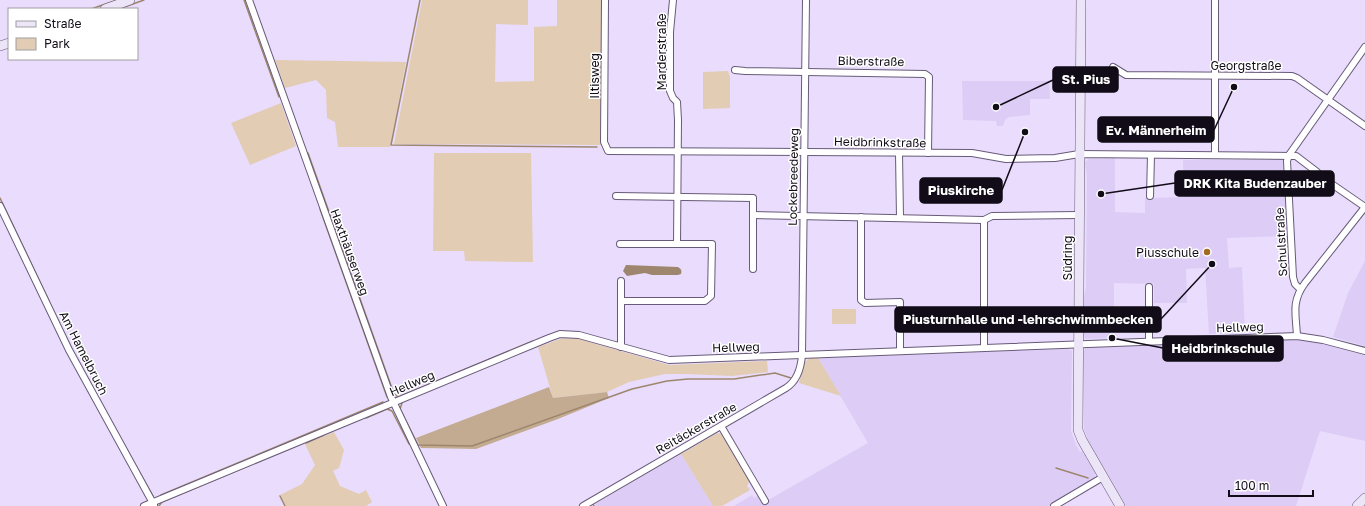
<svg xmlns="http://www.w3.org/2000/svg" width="1365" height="506" font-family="'Golos Text',sans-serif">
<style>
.built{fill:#ddcdf6}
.green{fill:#e2ccb4}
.forest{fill:#c2ab91}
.water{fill:#9d866d}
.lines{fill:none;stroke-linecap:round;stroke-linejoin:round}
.stream{stroke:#9d866d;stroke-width:1.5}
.street-casing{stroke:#675b78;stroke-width:8}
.secondary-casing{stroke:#675b78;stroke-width:10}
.street{stroke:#fff;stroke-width:6}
.secondary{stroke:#ece4f7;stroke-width:9}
.poi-dot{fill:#a06b24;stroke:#fff;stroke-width:1.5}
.labels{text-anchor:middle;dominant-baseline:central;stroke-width:3;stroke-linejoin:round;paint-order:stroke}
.street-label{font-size:12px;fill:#110c17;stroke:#fff}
.poi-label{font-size:12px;fill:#110c17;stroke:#fff;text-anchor:end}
.leader{fill:none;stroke:#110c17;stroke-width:1.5}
.callout-dot{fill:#110c17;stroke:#fff;stroke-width:1.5}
.callout{fill:#110c17;stroke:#110c17;stroke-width:1.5}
.callout-label{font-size:13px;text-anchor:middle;font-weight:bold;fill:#fff}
</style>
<rect width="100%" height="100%" fill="#e9dcfd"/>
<g class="built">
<polygon points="962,81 1049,81 1050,99 1030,99 1030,115 1009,117 1005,120 1003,126 997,126 996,121 963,120"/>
<polygon points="1115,158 1115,212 1145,213 1145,198 1184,197 1183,160 1285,160 1288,236 1227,238 1229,268 1242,267 1245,333 1209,334 1205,268 1186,269 1187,303 1154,303 1154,284 1114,283 1114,338 1086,339 1084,337 1084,295 1086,288 1087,176 1085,162 1089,159"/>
<polygon points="1365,261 1365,346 1333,337 1348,293"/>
<polygon points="1293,339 1322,344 1365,354 1365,441 1320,431 1296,506 1126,506 1088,441 1084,429 1083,351 1087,347"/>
<polygon points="1068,349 1072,351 1071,431 1076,445 1080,452 1082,451 1096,473 1094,478 1048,506 734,506 752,495 754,498 759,495 763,503 868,443 818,358"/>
<polygon points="681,454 713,506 596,506 595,504"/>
</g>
<g class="green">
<polygon points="422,0 528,0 528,25 496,24 495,82 534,81 534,27 557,26 557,0 603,0 601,145 394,144"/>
<polygon points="275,60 406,62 390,147 338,147 335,122 327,118 326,90 316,80 285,88"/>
<polygon points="728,71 730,77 730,108 703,109 703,72"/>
<polygon points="281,103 296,146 250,165 231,123"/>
<polygon points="434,153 531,153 533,262 465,261 464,251 433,251"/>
<rect x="832" y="309" width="24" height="15"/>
<polygon points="563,338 579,339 669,365 767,361 768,372 732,376 686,374 665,374 629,382 607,392 553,398 538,347"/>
<polygon points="810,358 818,358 841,396 799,383 805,362"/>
<polygon points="334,432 344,450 339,468 333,471 340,486 359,494 366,490 372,502 366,506 286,506 280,495 302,484 315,465 305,444"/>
<polygon points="717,433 723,434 750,480 747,486 750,490 722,506 713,506 681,454"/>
</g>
<polygon class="forest" points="549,387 553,398 607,392 609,398 558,419 476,449 421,448 416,438"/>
<path class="water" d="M626,265l52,2c3,2 4,3 3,7l-3,1h-26l-7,-2 -18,3 -4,-5z"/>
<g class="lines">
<g class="stream">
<polyline points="244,0 279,97"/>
<polyline points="420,0 391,145 597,147"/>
<polyline points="91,9 117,0"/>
<polyline points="119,9 144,0"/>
<polyline points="308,153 394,394 399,397"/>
<polyline points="0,198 49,301"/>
<polyline points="320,209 387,397"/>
<polyline points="401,396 533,341"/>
<polyline points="402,403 400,409 418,445 472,446 632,389 667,381 688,379 734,379 775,373 791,378"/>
<polyline points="366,418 387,409 392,411 409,444"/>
<polyline points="306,443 324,435"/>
<polyline points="127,450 153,496"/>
<polyline points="1056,468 1088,478"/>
<polyline points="161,495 383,402"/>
<polyline points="280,496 285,506"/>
<polyline points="593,504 594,506"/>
<polyline points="159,506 162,502 260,461"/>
</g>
<g class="street-casing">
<g id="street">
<polyline points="249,0 391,397 443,506"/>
<polyline points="605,0 604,142 608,151 972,153 1006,159 1055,158 1079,154 1296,156 1317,172 1323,178 1365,207"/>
<polyline points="673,0 670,32 670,91 673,98 677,102 678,120 677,244"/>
<polyline points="1113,67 1126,75 1292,76 1297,78 1365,126"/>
<polyline points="735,70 745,71 925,74 929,77 928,153"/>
<polyline points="899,153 900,218"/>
<polyline points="1215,155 1215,0"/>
<polyline points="616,196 753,198 753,269"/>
<polyline points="1150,196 1151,155"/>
<polyline points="0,206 69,350 154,505"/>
<polyline points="753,215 984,220 992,216 1079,215"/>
<polyline points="861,217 861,300 865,303 900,302 900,351"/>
<polyline points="984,220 984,348"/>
<polyline points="620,244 712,244 711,296 705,301 621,301"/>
<polyline points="621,281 621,347"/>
<polyline points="1149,287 1149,341"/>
<polyline points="1300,289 1295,284 1293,277 1287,161 1289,155 1365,47"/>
<path d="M1297,336c-1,-22 -6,-34 8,-53l60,-76"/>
<polyline points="721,426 765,501"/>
<polyline points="144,506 549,338 560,334 579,335 669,360 1297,336 1323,340 1365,351"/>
<path d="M583,506l203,-118c11,-7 15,-20 16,-33l4,-355"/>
<polyline points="1054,506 1103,477"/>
</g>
</g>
<g class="secondary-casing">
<g id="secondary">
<polyline points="1081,0 1078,430 1082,440 1120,506"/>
<polyline points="105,9 130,0"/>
<polyline points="0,46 9,43"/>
<polyline points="1357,506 1365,498"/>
</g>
</g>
<use href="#street" class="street"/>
<use href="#secondary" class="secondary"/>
</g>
<circle class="poi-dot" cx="1207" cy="252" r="4"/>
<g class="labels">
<g class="street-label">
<text transform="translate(661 52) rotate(-90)">Marderstraße</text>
<text transform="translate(871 61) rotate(1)">Biberstraße</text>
<text x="1246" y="65">Georgstraße</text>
<text transform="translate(594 76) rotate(-90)">Iltisweg</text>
<text transform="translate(880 142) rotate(1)">Heidbrinkstraße</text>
<text transform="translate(793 177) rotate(-89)">Lockebreedeweg</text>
<text transform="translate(1281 242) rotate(-93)">Schulstraße</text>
<text transform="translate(350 252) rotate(70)">Haxthäuserweg</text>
<text transform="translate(1067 258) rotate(-90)">Südring</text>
<text transform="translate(1240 327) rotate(-2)">Hellweg</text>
<text transform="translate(736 347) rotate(-2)">Hellweg</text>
<text transform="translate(84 353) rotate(63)">Am Hamelbruch</text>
<text transform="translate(412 383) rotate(-23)">Hellweg</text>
<text transform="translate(696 428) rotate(-30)">Reitäckerstraße</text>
</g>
<g class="poi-label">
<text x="1199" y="252">Piusschule</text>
</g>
</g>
<path class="leader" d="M996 107L1053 80M1234 87L1214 130M1101 194L1175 183M1025 132L1002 190M1212 264L1161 319M1112 338L1163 348"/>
<g class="callout-dot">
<circle cx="996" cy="107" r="4"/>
<circle cx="1234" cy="87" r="4"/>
<circle cx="1101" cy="194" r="4"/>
<circle cx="1025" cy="132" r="4"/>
<circle cx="1212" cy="264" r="4"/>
<circle cx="1112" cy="338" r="4"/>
</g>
<g class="callout">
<rect x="1053" y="67" width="65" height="25" rx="4"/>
<rect x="1098" y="117" width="116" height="25" rx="4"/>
<rect x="1175" y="171" width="159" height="25" rx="4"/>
<rect x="920" y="178" width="82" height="25" rx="4"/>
<rect x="895" y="307" width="266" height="25" rx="4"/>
<rect x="1163" y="336" width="120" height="25" rx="4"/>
</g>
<g class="callout-label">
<text x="1086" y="84">St. Pius</text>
<text x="1156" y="135">Ev. Männerheim</text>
<text x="1255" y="188">DRK Kita Budenzauber</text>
<text x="961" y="195">Piuskirche</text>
<text x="1028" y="324">Piusturnhalle und -lehrschwimmbecken</text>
<text x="1223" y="353">Heidbrinkschule</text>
</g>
<rect x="8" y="8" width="130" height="52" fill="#ffffff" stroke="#a09ea2"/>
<rect x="16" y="21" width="20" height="6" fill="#ece4f7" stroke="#a09ea2"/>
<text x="44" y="28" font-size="12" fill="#110c17">Straße</text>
<rect x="16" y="38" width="20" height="12" fill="#e2ccb4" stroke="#a09ea2"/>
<text x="44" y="48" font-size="12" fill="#110c17">Park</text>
<path d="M1229 490v6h84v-6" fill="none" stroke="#110c17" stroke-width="2"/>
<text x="1235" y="490" font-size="12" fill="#110c17" stroke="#ffffff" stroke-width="3" paint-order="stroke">100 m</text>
</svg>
